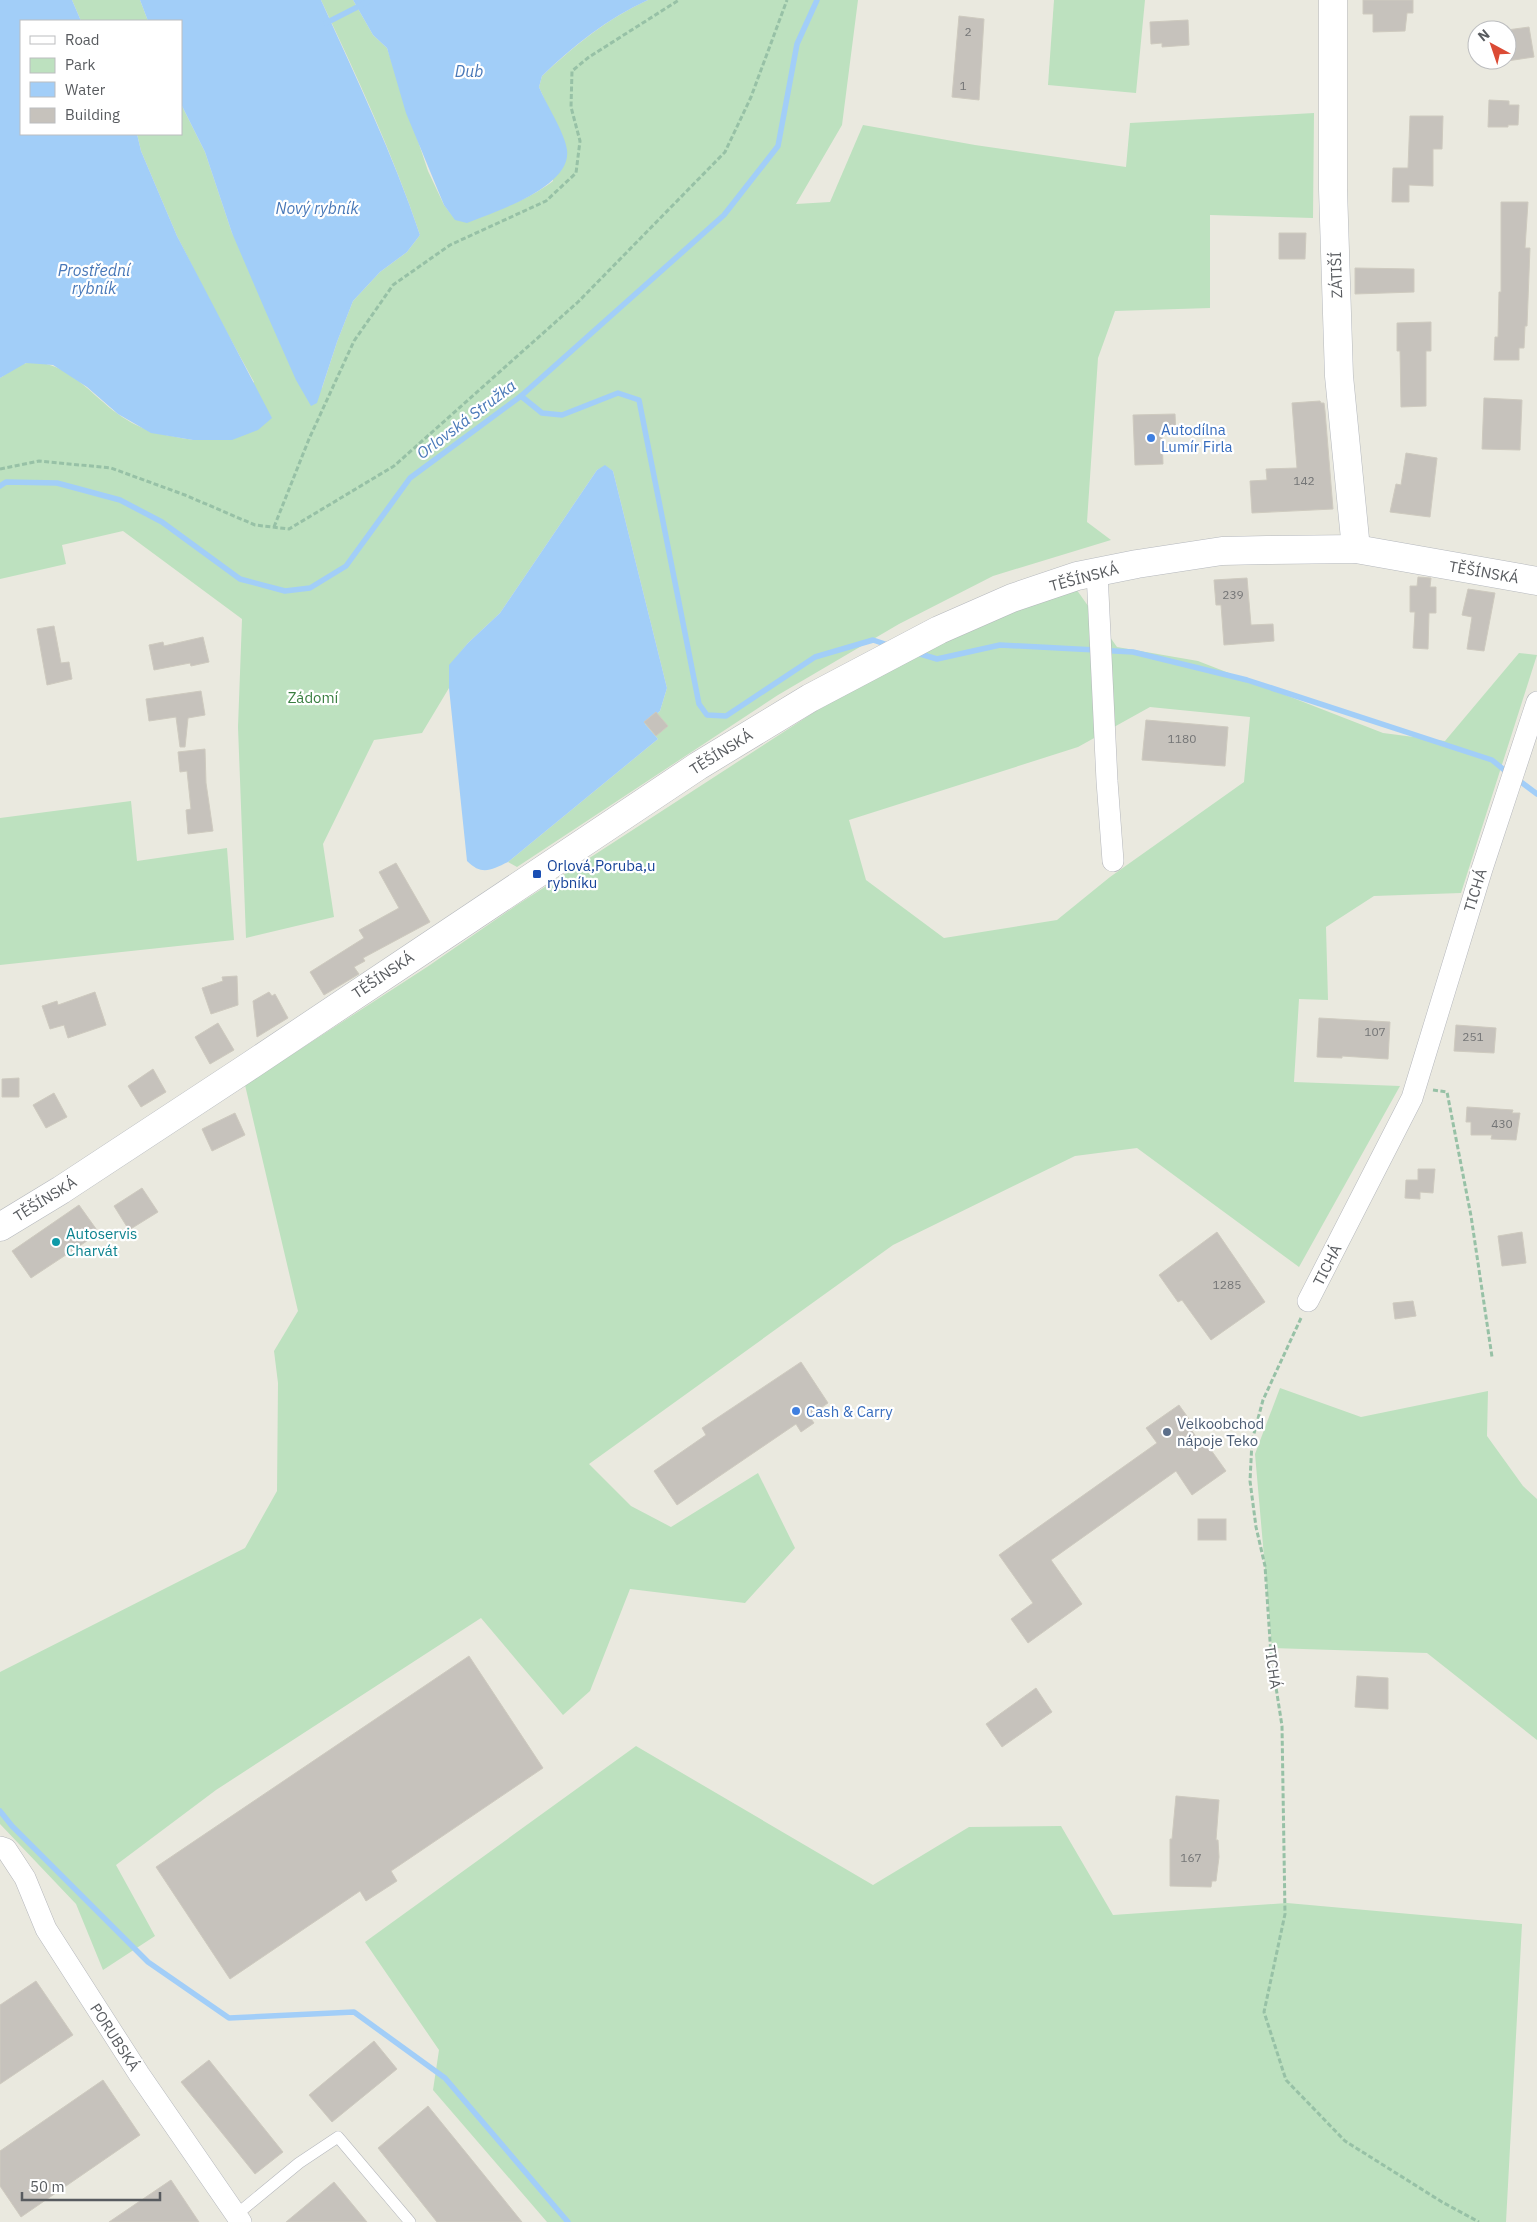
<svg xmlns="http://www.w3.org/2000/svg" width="1537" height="2222" font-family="'IBM Plex Sans',sans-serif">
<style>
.green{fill:#bde1bf;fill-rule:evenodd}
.water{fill:#a2cef8}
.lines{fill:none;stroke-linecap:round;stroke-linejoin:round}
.stream{stroke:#a2cef8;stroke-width:5.5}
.building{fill:#c6c2bc;stroke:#cecabf}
.lane-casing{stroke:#b5b7bc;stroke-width:12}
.street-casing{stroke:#b5b7bc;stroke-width:22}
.secondary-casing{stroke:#b5b8bd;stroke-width:29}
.path{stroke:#97c1a6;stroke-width:3;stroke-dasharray:5 2.5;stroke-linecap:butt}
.lane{stroke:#fff;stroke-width:11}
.street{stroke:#fff;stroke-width:21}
.secondary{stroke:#fff;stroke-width:28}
.shop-dot{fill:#3f7fe0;stroke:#fff;stroke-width:2}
.transit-dot{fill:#1a4fb4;stroke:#fff;stroke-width:2}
.culture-dot{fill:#0f9aa8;stroke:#fff;stroke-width:2}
.service-dot{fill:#5c6f8a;stroke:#fff;stroke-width:2}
.labels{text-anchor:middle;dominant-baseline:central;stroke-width:4.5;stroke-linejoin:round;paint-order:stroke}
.number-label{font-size:12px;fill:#747576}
.street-label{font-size:15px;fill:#585b5f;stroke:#fff}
.shop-label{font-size:15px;fill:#366cbe;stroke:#fff;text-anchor:start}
.park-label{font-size:15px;fill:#397e40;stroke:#fff}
.transit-label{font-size:15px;fill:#164399;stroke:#fff;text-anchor:start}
.culture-label{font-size:15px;fill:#0d838f;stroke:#fff;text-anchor:start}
.service-label{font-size:15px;fill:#4e5e75;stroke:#fff;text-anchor:start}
.water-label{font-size:16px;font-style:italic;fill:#4878b8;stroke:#fff}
</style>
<rect width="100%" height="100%" fill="#eae9df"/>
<g class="green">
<polygon points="72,0 140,0 148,21 81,21"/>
<path d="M321,0h32l20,35 14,13 41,123 16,34 11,14c36,-6 69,-16 98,-38l-4,-71 -10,-23 3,-11c32,-30 66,-58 106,-76h210l-16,125 -46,79 34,-2 33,-77 112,20 151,22 4,-44 184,-10 -1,105 -103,-3v93l-95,3 -17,47 -11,164 24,18 -118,36 -94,48 -121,71 -261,172 -9,-5 150,-123 -13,-15 15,-13 7,-23 -54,-217 -8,-5 -8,4 -97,143 -32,30 -18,22 -1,23 -27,45 -48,7 -51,104 11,73 -88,21 -8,-211 4,-108 -119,-88 -61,14 4,19 -66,15v-201c7,-4 18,-14 27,-15 38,-5 64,32 91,51 25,18 46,21 75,26l61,-58 -41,-75 -36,-71 -36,-85 -4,-17h44v-30l24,48 27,81 90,155 15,-46 16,-41 27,-29 27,-20 13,-17c-27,-81 -63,-158 -99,-235z"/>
<polygon points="1054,0 1145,0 1136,93 1048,85"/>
<path d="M1074,586l43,61 81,14 185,72 62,8 74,-88 18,2 -76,238 -87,3 -48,31 2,73 -29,-1 -5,83 106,4 -101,181 -162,-119 -62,8 -182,89 -304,219 42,42 40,21 87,-54 37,75 -50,55 -115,-14 -40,102 -27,24 -82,-97 -265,172 -100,75 39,71 -52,34 -27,-66 -76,-80v-152l245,-124 32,-57 1,-108 -4,-32 24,-40 -53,-226 182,-118 90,-62 299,-194 141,-79zM1150,707l100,10 -6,65 -134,95 -53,43 -113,18 -78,-58 -17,-60 229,-73z"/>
<polygon points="131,801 137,861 227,848 234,940 0,965 0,818"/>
<polygon points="1280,1388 1361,1417 1488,1391 1487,1436 1523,1486 1537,1499 1537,1740 1427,1653 1272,1648 1255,1454"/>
<polygon points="636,1746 873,1885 969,1827 1061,1826 1113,1915 1287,1903 1522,1924 1506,2222 547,2222 433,2090 439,2050 365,1942"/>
</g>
<g class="water">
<polygon points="0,0 72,0 81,21 21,21 21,134 137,134 141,151 177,236 272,418 258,430 232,440 193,440 151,433 118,414 87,387 53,365 26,363 0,378"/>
<path d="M140,0h181c35,78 72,154 99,235l-13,17 -27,20 -27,29 -16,41 -20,61 -6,3 -15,-26 -31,-70 -33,-77 -27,-81 -24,-48v-83h-33z"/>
<path d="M353,0h295c-40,18 -75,46 -106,76l-3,11c7,17 26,46 28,63 5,37 -73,62 -100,73l-12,-3 -11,-15 -38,-92 -19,-65 -14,-13z"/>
<path d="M605,465l8,6 54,217 -7,23 -15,13 13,15 -150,123c-17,8 -26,14 -41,-1l-18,-173v-23l19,-22 32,-30 97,-143z"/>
</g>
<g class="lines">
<g class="stream">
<polyline points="326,23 371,0"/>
<polyline points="521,396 542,413 562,415 618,393 639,400 699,704 707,715 726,716 815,657 873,640 891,646"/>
<polyline points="0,486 6,482 57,483 120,500 162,522 240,579 285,591 310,588 346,566 410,478 521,396 724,215 778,146 797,44 817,0"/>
<polyline points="917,653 937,659 1000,645 1133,652 1247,680 1492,760 1509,774"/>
<polyline points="1517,779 1537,794"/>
<polyline points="0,1811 12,1826 148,1962 229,2018 354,2012 445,2078 568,2222"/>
</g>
</g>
<g class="building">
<polygon points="1363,0 1413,0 1413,13 1407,13 1405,31 1373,32 1373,14 1363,14"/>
<polygon points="959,16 984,19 979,100 952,97"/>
<polygon points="1188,20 1189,45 1162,47 1162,43 1151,44 1150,22"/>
<polygon points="1529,27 1534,57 1507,61 1507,30"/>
<polygon points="1489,100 1509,101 1509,105 1519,105 1518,125 1508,125 1508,127 1488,127"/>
<polygon points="1410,116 1443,116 1442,149 1433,149 1433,186 1409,185 1409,202 1392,202 1393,168 1408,168"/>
<polygon points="1501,202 1528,202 1525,248 1530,248 1527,326 1525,326 1524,348 1519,348 1519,360 1494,360 1495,337 1498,337 1499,292 1501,292"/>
<polygon points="1279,233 1306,233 1305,259 1279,259"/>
<polygon points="1355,268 1414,269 1414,292 1355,294"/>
<polygon points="1431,322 1431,351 1426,351 1426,406 1401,407 1400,351 1397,351 1397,323"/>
<polygon points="1484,398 1522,400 1520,450 1482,449"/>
<polygon points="1320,401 1321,403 1324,403 1325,411 1333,509 1252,513 1250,481 1267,480 1266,469 1297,468 1292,403"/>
<polygon points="1175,414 1176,434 1162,435 1163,464 1135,465 1133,415"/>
<polygon points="1406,453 1437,458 1430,517 1390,512 1396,484 1401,485"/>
<polygon points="1418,577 1431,578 1430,587 1436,587 1436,613 1429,613 1428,649 1413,648 1415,612 1410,612 1410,586 1417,586"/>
<polygon points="1247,578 1251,625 1273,624 1274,641 1224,645 1221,605 1216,605 1214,580"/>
<polygon points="1468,589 1495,593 1484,651 1467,649 1472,617 1462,615"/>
<polygon points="54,626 61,663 69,662 72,679 47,685 37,629"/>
<polygon points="203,637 209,662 191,666 190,663 154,670 149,645 163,642 164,646"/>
<polygon points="201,691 205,715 188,718 185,747 180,747 176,717 149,721 146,699"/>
<polygon points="656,712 668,726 656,736 644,722"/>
<polygon points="1146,720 1228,727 1225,766 1142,760"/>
<polygon points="205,749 206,783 213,831 188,834 186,810 191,809 187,771 180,772 178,752"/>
<polygon points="396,863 430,922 363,958 365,961 354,967 359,974 324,995 310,972 364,938 359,930 399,908 379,872"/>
<polygon points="237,976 238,1005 211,1014 202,988 223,981 222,977"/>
<polygon points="95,992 106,1025 68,1038 64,1025 50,1029 42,1006 57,1001 58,1005"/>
<polygon points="269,992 272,996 275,994 288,1018 257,1037 253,1001"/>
<polygon points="1319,1018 1390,1022 1388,1059 1342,1056 1342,1058 1317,1057"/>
<polygon points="218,1023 234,1050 210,1064 195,1037"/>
<polygon points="1456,1025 1496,1028 1494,1053 1454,1051"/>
<polygon points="153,1069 166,1092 141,1107 128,1086"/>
<polygon points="19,1078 19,1097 2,1097 2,1079"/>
<polygon points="54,1093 67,1117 46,1128 33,1105"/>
<polygon points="1467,1107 1513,1110 1512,1113 1520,1113 1516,1140 1491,1139 1492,1135 1471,1135 1471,1122 1466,1122"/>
<polygon points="235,1113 245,1135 212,1151 202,1129"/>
<polygon points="1418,1169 1435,1169 1433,1193 1420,1192 1420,1199 1405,1198 1406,1180 1418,1180"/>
<polygon points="142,1188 158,1212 129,1230 114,1206"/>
<polygon points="79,1205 99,1233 31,1278 12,1251"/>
<polygon points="1217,1232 1265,1302 1211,1340 1182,1300 1178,1302 1159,1275"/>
<polygon points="1522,1232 1526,1263 1502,1266 1498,1236"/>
<polygon points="1413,1301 1416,1316 1395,1319 1393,1303"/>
<polygon points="801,1362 828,1403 809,1416 814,1423 801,1432 796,1424 677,1505 654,1471 706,1435 702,1428"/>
<polygon points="1179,1405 1189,1419 1185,1421 1202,1445 1206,1443 1226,1471 1192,1495 1176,1471 1051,1560 1082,1604 1028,1643 1011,1619 1033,1603 999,1555 1157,1443 1146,1428"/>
<rect x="1198" y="1519" width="28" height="21"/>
<polygon points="469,1656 543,1768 391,1871 397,1881 366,1901 360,1891 230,1979 156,1867"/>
<polygon points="1357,1676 1388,1678 1388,1709 1355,1707"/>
<polygon points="1036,1688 1052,1712 1002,1747 986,1724"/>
<polygon points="1176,1796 1219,1800 1216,1840 1218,1840 1219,1857 1216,1881 1212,1881 1211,1887 1170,1886 1170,1839 1172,1839"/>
<polygon points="36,1981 73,2035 0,2084 0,2005"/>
<polygon points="374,2041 397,2069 332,2122 309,2095"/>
<polygon points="209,2060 283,2152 255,2174 181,2082"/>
<polygon points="103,2080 140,2135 21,2217 0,2186 0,2151"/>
<polygon points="428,2106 476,2165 522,2222 437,2222 378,2148"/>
<polygon points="171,2180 199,2222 109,2222"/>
<polygon points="334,2182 367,2222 286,2222"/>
</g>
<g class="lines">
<g class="lane-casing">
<polyline id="lane" points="236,2215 299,2163 338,2137 410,2222"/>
</g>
<g class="street-casing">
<g id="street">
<polyline points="1097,572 1107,781 1113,861"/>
<polyline points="1308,1301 1412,1098 1482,869 1537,702"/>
<polyline points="0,1847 6,1849 25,1878 46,1929 139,2074 241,2222"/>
</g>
</g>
<g class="secondary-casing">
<g id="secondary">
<polyline points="1333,0 1333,189 1339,376 1356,549"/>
<polyline points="0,1227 61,1190 251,1065 698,766 810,698 939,630 1012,598 1077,576 1137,564 1222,551 1267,550 1356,549 1537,581"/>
</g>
</g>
<g class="path">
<polyline points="0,469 39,461 111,468 185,495 255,525 289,529 394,466 578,302 725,152 751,97 787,0"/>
<polyline points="274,527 309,439 354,341 393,285 450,245 546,201 576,173 580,141 571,107 572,71 589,57 679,0"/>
<polyline points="1433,1090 1447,1092 1471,1216 1492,1357"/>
<polyline points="1301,1318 1263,1400 1252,1441 1250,1481 1256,1527 1265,1566 1271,1655 1282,1726 1285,1914 1264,2012 1286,2080 1345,2141 1442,2202 1479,2222"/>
</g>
<use href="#lane" class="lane"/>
<use href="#street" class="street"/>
<use href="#secondary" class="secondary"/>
</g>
<g class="shop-dot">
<circle cx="1151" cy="438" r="5"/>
<circle cx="796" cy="1411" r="5"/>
</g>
<rect class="transit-dot" x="532" y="869" width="10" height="10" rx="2.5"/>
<circle class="culture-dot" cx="56" cy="1242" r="5"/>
<circle class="service-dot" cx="1167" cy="1432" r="5"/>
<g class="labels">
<g class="number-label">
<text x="968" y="31">2</text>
<text x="963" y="85">1</text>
<text x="1304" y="480">142</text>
<text x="1233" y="594">239</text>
<text x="1182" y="738">1180</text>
<text x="1375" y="1031">107</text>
<text x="1473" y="1036">251</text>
<text x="1502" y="1123">430</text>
<text x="1227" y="1284">1285</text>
<text x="1191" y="1857">167</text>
</g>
<g class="street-label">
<text transform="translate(1336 275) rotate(-92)">ZÁTIŠÍ</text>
<text transform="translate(1484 572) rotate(10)">TĚŠÍNSKÁ</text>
<text transform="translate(1084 577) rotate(-15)">TĚŠÍNSKÁ</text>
<text transform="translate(721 752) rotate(-32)">TĚŠÍNSKÁ</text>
<text transform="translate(1475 890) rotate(-73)">TICHÁ</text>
<text transform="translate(383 975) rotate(-34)">TĚŠÍNSKÁ</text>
<text transform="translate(45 1199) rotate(-32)">TĚŠÍNSKÁ</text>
<text transform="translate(1327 1265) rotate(-63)">TICHÁ</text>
<text transform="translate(1273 1667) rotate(82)">TICHÁ</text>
<text transform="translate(115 2037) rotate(57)">PORUBSKÁ</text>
</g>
<g class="shop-label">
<text x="1161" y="429">Autodílna<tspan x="1161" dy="17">Lumír Firla</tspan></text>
<text x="806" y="1411">Cash &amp; Carry</text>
</g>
<g class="park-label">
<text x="313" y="697">Zádomí</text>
</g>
<g class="transit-label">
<text x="547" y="865">Orlová,Poruba,u<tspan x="547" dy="17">rybníku</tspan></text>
</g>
<g class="culture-label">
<text x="66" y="1233">Autoservis<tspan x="66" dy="17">Charvát</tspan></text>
</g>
<g class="service-label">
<text x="1177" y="1423">Velkoobchod<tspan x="1177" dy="17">nápoje Teko</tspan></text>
</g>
<g class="water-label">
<text x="469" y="71">Dub</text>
<text x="317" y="208">Nový rybník</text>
<text x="94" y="270">Prostřední<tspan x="94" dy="18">rybník</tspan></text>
<text transform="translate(466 419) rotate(-37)">Orlovská Stružka</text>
</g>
</g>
<rect x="20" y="20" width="162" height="115" fill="#ffffff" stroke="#bcbdbf"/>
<rect x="30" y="36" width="25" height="8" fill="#ffffff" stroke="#bcbdbf"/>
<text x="65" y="45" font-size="15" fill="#585b5f">Road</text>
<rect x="30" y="58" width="25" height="15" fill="#bde1bf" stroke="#bcbdbf"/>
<text x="65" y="70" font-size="15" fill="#585b5f">Park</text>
<rect x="30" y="82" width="25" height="15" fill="#a2cef8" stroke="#bcbdbf"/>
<text x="65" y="95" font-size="15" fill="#585b5f">Water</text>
<rect x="30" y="108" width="25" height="15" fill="#c6c2bc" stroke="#bcbdbf"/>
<text x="65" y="120" font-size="15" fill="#585b5f">Building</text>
<g transform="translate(1492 45) rotate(320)"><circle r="24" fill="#ffffff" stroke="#bcbdbf"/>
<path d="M0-4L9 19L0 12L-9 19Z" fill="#db4b35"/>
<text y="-8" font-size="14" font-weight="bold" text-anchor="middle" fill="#585b5f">N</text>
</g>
<path d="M22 2192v8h138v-8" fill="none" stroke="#585b5f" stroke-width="2.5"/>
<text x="30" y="2192" font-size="15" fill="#585b5f" stroke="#ffffff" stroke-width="4" paint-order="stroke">50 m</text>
</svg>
